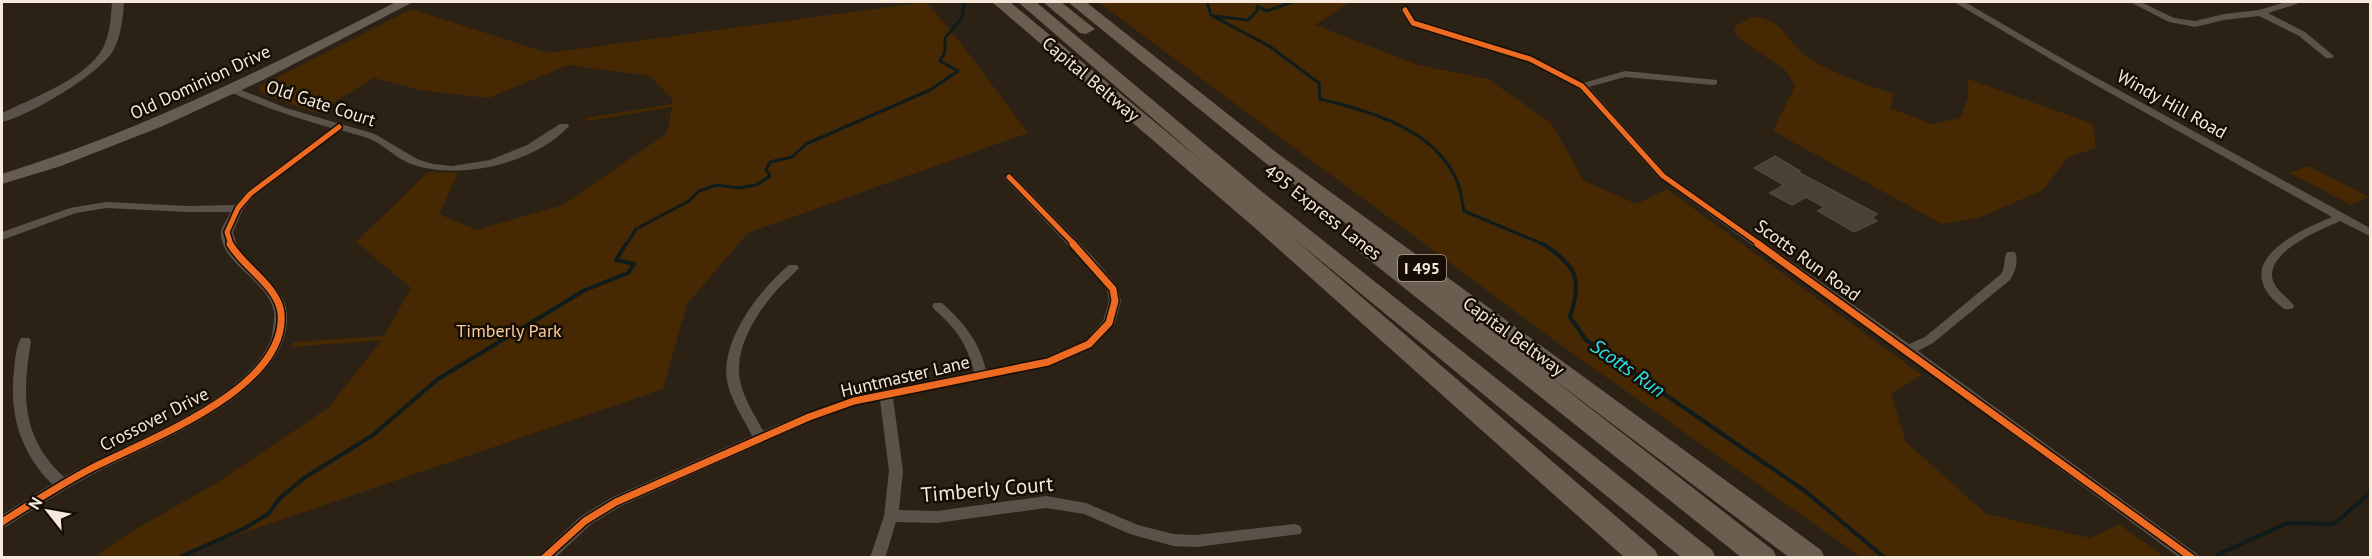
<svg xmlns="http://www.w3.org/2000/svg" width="2372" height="559" font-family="'PT Sans',sans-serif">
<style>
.green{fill:#462903}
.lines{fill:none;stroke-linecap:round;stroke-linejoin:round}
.stream-far1{stroke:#0f1c1b;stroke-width:3}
.stream{stroke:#0f1c1b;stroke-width:4}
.building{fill:#494036;stroke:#50473d;stroke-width:1.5}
.minor{fill:#5a5149;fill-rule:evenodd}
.tertiary{fill:#5a5149;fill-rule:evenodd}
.secondary{fill:#665c50;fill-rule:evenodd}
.motorway{fill:#6b5e51;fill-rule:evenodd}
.cycleway-far1-casing{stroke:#160e05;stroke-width:8}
.cycleway-casing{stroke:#160e05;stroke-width:10}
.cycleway-far1{stroke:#ed6a23;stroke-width:5}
.cycleway{stroke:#ed6a23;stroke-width:7}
.labels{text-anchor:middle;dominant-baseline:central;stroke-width:5;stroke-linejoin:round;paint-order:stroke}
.shield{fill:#160e05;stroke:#b3a79c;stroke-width:1.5}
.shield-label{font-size:16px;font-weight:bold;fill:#f6e9dc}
.street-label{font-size:18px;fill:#f6e9dc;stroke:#160e05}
.park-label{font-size:18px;fill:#facc9b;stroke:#160e05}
.water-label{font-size:20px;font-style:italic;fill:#2ae2ef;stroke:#160e05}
.near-street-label{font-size:21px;fill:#f6e9dc;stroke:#160e05}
</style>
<rect width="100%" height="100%" fill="#2c2115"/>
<g class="green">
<polygon points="926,2 960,42 1028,133 748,233 687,304 663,389 231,537 183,557 94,557 131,532 218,482 328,408 382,340 291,347 293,342 384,336 411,288 356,242 428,172 458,173 439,214 476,230 563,205 667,133 672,107 587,121 586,118 672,104 673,100 650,76 569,65 488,98 425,91 374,78 316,113 259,92 260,86 411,9 548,53"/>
<polygon points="1098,2 1350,2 1315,25 1418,65 1488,79 1551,123 1584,181 1637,204 1667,189 1922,375 1891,394 1906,442 1986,514 2090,538 2119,524 2165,557 1861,557 1562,346"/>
<path d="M1751,17c30,0 34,22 54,38 22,17 63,30 89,39l-4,14 41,16 30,-6 7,-21v-18l125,45 3,24 -28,9 -25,33 -65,28 -36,6 -169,-93 22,-45 -9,-15 -47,-33 -5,-7 3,-6z"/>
<polygon points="2308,166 2369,197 2351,205 2290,173"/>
</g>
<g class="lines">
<g class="stream-far1">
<path d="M1207,2l4,13 58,31 50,37 1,16c49,12 113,29 136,80 5,10 6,22 8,32l81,34"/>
<polyline points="1213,16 1248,20 1257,11 1257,6 1267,11 1292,2"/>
<polyline points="626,245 636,229 689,201 699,191 717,185 739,188 756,185 770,176 766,170 770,162 792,157 806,144 930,90 958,71 940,61 945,52 945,38 962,18 964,2"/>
</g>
<g class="stream">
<path d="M1543,244c33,21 40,35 27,73l16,23 219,151 80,67"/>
<polyline points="2217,555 2287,523 2334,524 2370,493"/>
<polyline points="178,558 245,528 268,514 280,498 304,478 373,435 438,379 585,290 628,273 634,264 616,260 626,244"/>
</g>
</g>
<polygon class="building" points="1775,156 1800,171 1798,172 1877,214 1872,218 1877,221 1854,232 1818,211 1824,207 1806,197 1792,205 1770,193 1784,185 1754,168"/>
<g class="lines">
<g class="minor">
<path d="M1954,2h11l110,64 295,162v8l-30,-15c-19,9 -69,28 -68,55 1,13 15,20 22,30l-2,3h-8c-6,-5 -13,-11 -17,-17 -25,-38 39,-64 65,-75l-263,-147z"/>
<polygon points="2130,2 2141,2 2174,18 2195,21 2224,14 2259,10 2286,2 2298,2 2297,4 2268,13 2305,32 2334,56 2332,58 2326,58 2299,36 2259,16 2224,20 2195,27 2169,22"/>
<path d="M1405,7l3,1 8,13 117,36 50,26 42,-12 92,9v4l-4,1 -88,-8 -36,10 78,87 242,170 16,-7 76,-63c5,-7 2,-15 6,-22h8c4,10 0,20 -5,28l-77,63 -15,8 279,203 2,4h-19l-277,-205 -244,-175 -81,-90 -51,-27 -117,-36 -10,-15z"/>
<path d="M234,87l52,21 89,26 42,25 16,5 19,2 38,-6 37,-15 33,-21h8l1,2c-34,38 -111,55 -158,38 -13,-5 -23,-15 -35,-22 -11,-6 -23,-8 -35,-12l-87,66 -11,13 -10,23c2,8 4,15 8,21 14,19 45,35 46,61 5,78 -134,129 -190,158 -31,16 -60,35 -90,54l-5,2v-13l50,-31c-32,-32 -43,-70 -38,-114 1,-11 2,-23 7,-32h8l2,3c-9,54 -10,96 33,136 59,-34 176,-71 206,-135 3,-7 3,-16 4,-23 4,-34 -55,-54 -53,-87 1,-6 7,-15 10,-20h-45l-80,-4 -30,5 -74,27v-8l68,-24 36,-6 80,4 49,-1 11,-13 85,-64c-34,-10 -68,-21 -101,-36l-1,-2z"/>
<path d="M1009,174l4,1 81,83 23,28 4,15 -6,22 -22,24 -40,18 -160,33 10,73 -4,39 38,1 109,-15 40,7 52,22 35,9 23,1 99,-11 5,2 2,4 -2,4 -104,13 -23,-1 -43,-12 -46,-20 -38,-6 -109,15 -41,-1 -11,36h-15l14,-42 5,-45 -9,-71 -24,5 -42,15 -193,86 -31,19 -35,33h-18l43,-41 31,-19 141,-62c-8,-17 -21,-35 -25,-55 -7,-40 33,-92 62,-116h8l2,3c-7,8 -16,15 -23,23 -20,23 -42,58 -36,89 3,18 15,35 23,51l41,-17 50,-18 26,-5 6,-4 5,2 83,-17c-7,-29 -18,-43 -40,-63l-2,-3 2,-3h8c22,20 37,38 44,67l59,-12 40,-17 18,-20 6,-20 -2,-11 -21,-26 -81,-85 -1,-2z"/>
</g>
<path class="tertiary" d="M112,2h12c-1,16 -3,35 -11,49 -15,24 -84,65 -111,71v-9c30,-15 84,-34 101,-65 7,-14 8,-31 9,-46z"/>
<path class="secondary" d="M396,2h17l-150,78 -100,46 -102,40 -59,18v-10c138,-43 266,-107 394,-172z"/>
<g class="motorway">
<polygon points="992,2 1010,2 1203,162 1018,2 1036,2 1261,191 1712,550 1716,558 1682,558 1292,237 1655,550 1659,558 1625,558 1255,228"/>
<polygon points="1043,2 1061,2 1095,29 1086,34 1080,33"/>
<polygon points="1068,2 1086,2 1277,153 1821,550 1825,558 1790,558 1541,370 1773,550 1777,558 1742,558 1353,247 1350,242 1353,237 1361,235 1263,161"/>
</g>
<g class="cycleway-far1-casing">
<g id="cycleway-far1">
<polyline points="1405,10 1413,23 1530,59 1582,86 1663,176 1761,245"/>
<polyline points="1009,177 1075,245"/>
<polyline points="231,245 227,232 238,208 250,194 339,127"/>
</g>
</g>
<g class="cycleway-casing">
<g id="cycleway">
<polyline points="1758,244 2192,558"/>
<path d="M2,522c30,-19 59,-38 90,-54 54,-28 196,-79 189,-155 -3,-27 -38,-46 -51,-69"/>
<polyline points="544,558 585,521 616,502 809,417 854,401 1048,362 1089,344 1109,323 1115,301 1113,289 1073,244"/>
</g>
</g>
<use href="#cycleway-far1" class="cycleway-far1"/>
<use href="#cycleway" class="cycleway"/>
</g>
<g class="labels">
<rect class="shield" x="1398" y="255" width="48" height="26" rx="4.5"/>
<g class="shield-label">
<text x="1422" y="268">I 495</text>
</g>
<g class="street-label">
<text transform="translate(1091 79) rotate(40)">Capital Beltway</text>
<text transform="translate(200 82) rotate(-25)">Old Dominion Drive</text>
<text transform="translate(321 103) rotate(18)">Old Gate Court</text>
<text transform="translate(2172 104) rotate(29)">Windy Hill Road</text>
<text transform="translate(1323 212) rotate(38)">495 Express Lanes</text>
<text transform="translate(1808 260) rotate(36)">Scotts Run Road</text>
<text transform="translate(1514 336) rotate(36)">Capital Beltway</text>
<text transform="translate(905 376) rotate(-13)">Huntmaster Lane</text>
<text transform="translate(154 419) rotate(-27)">Crossover Drive</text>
</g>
<g class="park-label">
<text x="509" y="330">Timberly Park</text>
</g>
<g class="water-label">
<text transform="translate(1628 368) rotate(35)">Scotts Run</text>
</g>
<g class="near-street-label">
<text transform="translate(987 489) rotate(-5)">Timberly Court</text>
</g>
</g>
<rect width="2372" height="559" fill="none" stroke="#f6e9dc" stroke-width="6"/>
<g transform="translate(48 511) rotate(301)" stroke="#160e05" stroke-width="4.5" paint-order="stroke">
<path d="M0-4.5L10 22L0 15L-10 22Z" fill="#f6e9dc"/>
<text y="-9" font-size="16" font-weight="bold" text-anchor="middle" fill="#f6e9dc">N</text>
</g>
</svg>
